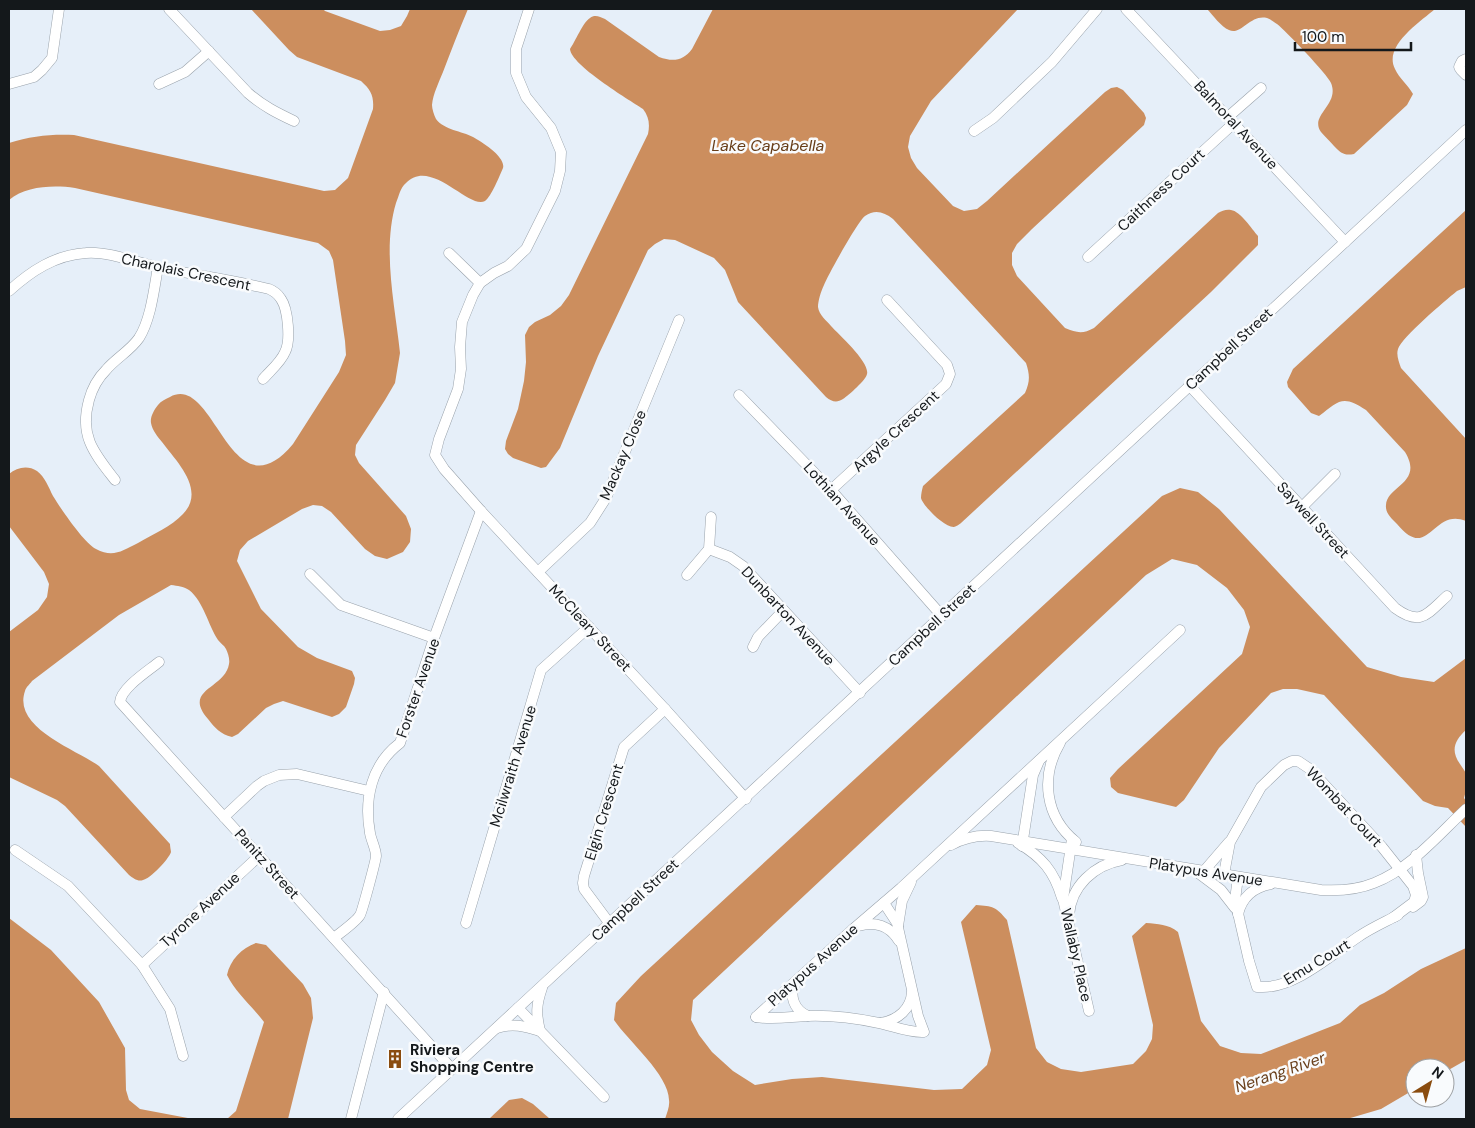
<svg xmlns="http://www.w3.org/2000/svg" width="1475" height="1128" font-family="'DM Sans',sans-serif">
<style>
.water{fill:#cc8e5e}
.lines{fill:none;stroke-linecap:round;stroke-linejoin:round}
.minor-casing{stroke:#99a2ab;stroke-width:11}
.minor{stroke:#fff;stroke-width:10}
.labels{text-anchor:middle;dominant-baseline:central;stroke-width:5;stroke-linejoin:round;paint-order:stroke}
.street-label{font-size:15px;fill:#14181b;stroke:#f9fbfd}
.poi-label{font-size:15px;font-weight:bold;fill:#14181b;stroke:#f9fbfd;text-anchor:start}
.water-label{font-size:16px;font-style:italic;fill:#683e1a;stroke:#f9fbfd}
</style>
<rect width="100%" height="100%" fill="#e6eff9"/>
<g class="water">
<path d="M251,9h72l2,2 55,20 10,-1 11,-4 6,-10 3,-7h58c-9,21 -17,42 -25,63 -4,10 -10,22 -11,33 0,4 2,10 4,14 8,11 26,12 37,18 9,5 33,20 30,31 -3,7 -12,29 -18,33 -16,9 -54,-44 -79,-18 -6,5 -7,13 -10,20 -14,47 -1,102 4,150l-5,30 -10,17 -29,45 -1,10 4,8 47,53 5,13 -1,13 -7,10 -16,7 -12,-3 -10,-7 -34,-37 -9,-6 -9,-1 -11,4 -54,32 -8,9 -3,11 24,48 37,38 19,11 35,13 3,7 -1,6 -8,23 -7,7 -7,3 -49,-16 -9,3 -8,4 -28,26 -6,3c-12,-3 -17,-9 -24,-18 -26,-30 17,-30 21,-55 1,-5 -1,-11 -3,-15 -2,-4 -6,-6 -8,-9 -10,-15 -14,-38 -29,-50 -6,-4 -11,-4 -18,-5l-52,30 -87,66c-2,3 -6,6 -7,10 -13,37 52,59 74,75l71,78c0,2 1,7 1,8 -2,7 -21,27 -28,28 -5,2 -10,-2 -14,-5l-64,-69 -8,-6 -48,-23v-145l29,-22 9,-13 2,-13 -5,-12 -35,-46v-52c8,-7 19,-9 28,-3 8,6 12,17 16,25 8,13 31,47 43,53 17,9 26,2 42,-6 15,-9 33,-16 45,-29 23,-24 -6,-52 -21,-72 -4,-5 -10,-12 -11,-19 -1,-6 3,-13 7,-18 3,-4 8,-6 12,-8 45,-25 60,122 123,47l46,-72 7,-17 -1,-14 -12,-81 -4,-9 -11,-8 -243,-55c-22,-3 -49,-2 -66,12v-57c22,-7 42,-9 65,-8l250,56 11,-1 13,-12 25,-69c1,-13 -2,-19 -12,-28l-64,-24 -8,-7z"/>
<path d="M713,9h305l-87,92 -21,35 -2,11 3,11 6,10 36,38 11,5 13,-2 10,-8 118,-109 6,-4 6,-1 6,3 21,23 2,5 -2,7 -112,104 -15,15 -5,9v12l5,11 48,52c12,5 18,6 29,0l124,-115c4,-2 8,-4 13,-3 9,1 21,19 27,26v9l-47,47 -250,231c-1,1 -6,4 -7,4 -9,1 -31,-21 -33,-29 0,-4 1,-8 2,-12l102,-93c5,-11 5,-18 1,-30l-133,-144c-9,-7 -18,-10 -28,-3 -7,5 -37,59 -41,69 -3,6 -6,16 -6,22 1,8 9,14 13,19 8,9 39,36 36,48 -1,6 -18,21 -24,25 -6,4 -11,3 -17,-2l-88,-95 -13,-32 -11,-12 -39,-18 -11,-1 -9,5 -7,6 -50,106 -38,92 -14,19 -5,1 -28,-10 -5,-4 -3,-5 1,-8 12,-32 6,-28 2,-19 -1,-27 4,-8 6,-5 15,-7 11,-9 8,-11 79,-161c2,-10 1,-17 -5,-25 -15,-10 -72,-44 -73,-60 5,-7 13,-27 20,-31 5,-4 10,-1 15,1l54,38c14,5 24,4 33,-8z"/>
<path d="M1207,9h228c-15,13 -52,37 -40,60 4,9 13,16 18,25l-6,11 -53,49c-10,2 -13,-1 -20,-8 -4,-5 -9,-9 -13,-14 -12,-17 19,-27 10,-49 -3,-8 -46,-53 -54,-59 -3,-2 -7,-5 -10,-6 -17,-4 -26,18 -38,12 -8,-3 -16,-15 -22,-21z"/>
<path d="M1466,210v77l-9,4c-12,10 -55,46 -59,58 -2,6 1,13 3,19l65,71v82c-34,-14 -37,42 -69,3 -5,-5 -12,-11 -11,-19 1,-19 38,-22 19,-53l-39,-42c-23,-16 -28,-9 -47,6l-8,-3 -23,-26 -1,-5 6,-13z"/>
<path d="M1180,488l18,4 21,17 148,158 34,10 33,5 32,-24v72c-11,10 -16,20 -6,34 2,3 5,7 6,10 2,8 0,17 -2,24l2,3v26l-18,-19 -13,-2 -12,-5 -99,-106 -27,-6h-14l-12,4 -52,55 -35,52 -8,7 -58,-14 -7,-6 -1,-9 8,-9 124,-115 8,-27 -6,-17 -17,-22 -30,-23 -25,-6 -26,16 -453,425 -2,20 8,15 13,17 21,19 22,14 37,-6 30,-2 112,13 28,-1 25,-24 4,-15 -30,-128 15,-17c17,1 20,2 31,15l29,128 11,14 14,7 20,3 52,-8 13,-13 6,-12 1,-14 -21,-89 14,-13c12,1 22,1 32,9l23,89 19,25 21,7 20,1 79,-31 20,-18 24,-12 37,-24 45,-21v112l-21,12v-4h-30v21l-34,20 -34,10h-682c2,-6 5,-13 4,-19 0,-25 -41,-59 -55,-80l2,-17 25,-27 521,-480z"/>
<polygon points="9,918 51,950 99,1002 125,1048 126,1090 129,1100 140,1109 193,1119 9,1119"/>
<path d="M256,943l10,2 37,39 8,14 2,20 -25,101h-61l9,-8 28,-89c-12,-16 -28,-29 -37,-47 3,-15 15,-27 29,-32z"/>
<polygon points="522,1098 533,1104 550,1119 489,1119 509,1100"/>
</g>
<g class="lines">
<g class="minor-casing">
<g id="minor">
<path d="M169,9l79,84c15,13 29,20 46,28"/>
<polyline points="529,9 516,49 516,73 526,97 551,128 561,152 560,171 555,191 526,249 508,266 494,273 480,283 473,295 462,322 460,347 461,369 458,389 439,439 435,455 444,469 481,511 665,709 746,799"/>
<polyline points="1126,9 1345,242"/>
<polyline points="1466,59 1462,61 1459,67 1461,70 1466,75"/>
<polyline points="9,84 34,77 42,70 52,58 59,9"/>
<polyline points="159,84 185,72 209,51"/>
<polyline points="1228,117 1261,88"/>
<polyline points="974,131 993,118 1052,62 1097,9"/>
<polyline points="449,253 480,283"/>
<polyline points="1088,257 1234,123"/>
<path d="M9,291c22,-20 46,-36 77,-38 20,-2 50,9 71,14 37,8 75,13 112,22 5,2 9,5 12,10 7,10 10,42 4,53 -4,10 -15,19 -22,27"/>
<path d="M1189,385l206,223c26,19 32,6 52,-12"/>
<polyline points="739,395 831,490 942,616"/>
<path d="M115,480c-21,-27 -36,-44 -26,-80 3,-11 9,-22 17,-30 10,-12 24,-19 33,-32 12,-19 15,-49 19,-71"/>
<polyline points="831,490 946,384 950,374 947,365 887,300"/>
<polyline points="1302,507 1335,474"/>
<polyline points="709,549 730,557 743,566 860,693"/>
<polyline points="538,572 590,523 606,498 679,320"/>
<polyline points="310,574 341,605 434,638"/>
<polyline points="687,575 709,549 711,517"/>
<polyline points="753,647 758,637 783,611"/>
<path d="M159,662c-11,9 -38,26 -39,40l332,367"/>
<path d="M1060,743c-20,34 -15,74 16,99"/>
<polyline points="224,817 257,786 264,781 279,775 297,774 369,791"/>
<polyline points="1072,839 1063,899 1089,1011"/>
<path d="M1018,843c24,14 36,28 44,55"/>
<path d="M951,845c13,-7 25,-10 40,-9l330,54c18,1 36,0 53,-7 36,-14 64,-48 92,-74"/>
<polyline points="1022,846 1033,775 1039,761"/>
<polyline points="15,850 68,886 142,965 170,1009 183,1056"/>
<polyline points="1204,871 1229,842"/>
<polyline points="1197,872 1221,890 1235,908"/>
<polyline points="1224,874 1230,842 1261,787 1284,765 1292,761 1298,761 1310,769 1382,847 1413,886 1416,895 1414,902 1394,917"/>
<path d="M1238,877l-3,23 14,61 8,26h3c34,2 71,-32 98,-50 13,-9 27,-15 40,-22"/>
<polyline points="1413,907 1421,901 1423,897 1418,873 1416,855"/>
<path d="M1238,914c4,-17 16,-27 33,-30"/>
<path d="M1069,915c2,-29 25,-50 53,-55"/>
<polyline points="466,923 541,670 589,627"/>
<polyline points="610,924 584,889 583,883 584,876 624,747 665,709"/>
<path d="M858,926c17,-5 32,0 41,15"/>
<polyline points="898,926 902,901 911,882"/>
<path d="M334,938c6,-5 23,-17 26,-23 2,-3 16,-55 16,-59 0,-7 -5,-16 -6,-23 -6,-34 1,-68 30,-90l34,-105 47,-127"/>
<polyline points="142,965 259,856"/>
<path d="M795,983c-6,13 -1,27 13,33"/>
<polyline points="518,1008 604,1097"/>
<polyline points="756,1017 852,930 901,888 1180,630"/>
<path d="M756,1017c17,3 32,0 50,-1 24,-1 49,2 73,7 14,3 30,10 45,9l-6,-16 -21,-93 -13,-20"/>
<path d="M881,1023c17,-3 30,-14 31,-31"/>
<path d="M497,1028c15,-5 28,-2 43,3 -4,-17 -4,-26 2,-43"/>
<polyline points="351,1119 384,992"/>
<path d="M398,1119c357,-329 712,-660 1068,-989"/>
</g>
</g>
<use href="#minor" class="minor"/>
</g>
<defs>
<g id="building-bare" transform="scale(1.5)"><path d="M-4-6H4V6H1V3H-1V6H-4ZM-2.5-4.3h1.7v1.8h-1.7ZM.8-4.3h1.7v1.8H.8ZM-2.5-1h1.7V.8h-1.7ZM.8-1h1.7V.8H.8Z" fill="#8a4c0f" stroke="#f9fbfd" stroke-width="2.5" paint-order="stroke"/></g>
</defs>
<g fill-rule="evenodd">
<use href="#building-bare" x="395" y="1059"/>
</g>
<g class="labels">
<g class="street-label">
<text transform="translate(1236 125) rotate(47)">Balmoral Avenue</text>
<text transform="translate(1161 190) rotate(-43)">Caithness Court</text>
<text transform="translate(186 272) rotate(12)">Charolais Crescent</text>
<text transform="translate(1229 349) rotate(-43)">Campbell Street</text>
<text transform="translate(896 431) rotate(-43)">Argyle Crescent</text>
<text transform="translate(623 455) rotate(-67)">Mackay Close</text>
<text transform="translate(842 504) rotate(48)">Lothian Avenue</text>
<text transform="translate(1313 520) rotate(47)">Saywell Street</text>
<text transform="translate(788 616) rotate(47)">Dunbarton Avenue</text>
<text transform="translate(932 625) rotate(-43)">Campbell Street</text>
<text transform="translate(590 628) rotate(47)">McCleary Street</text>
<text transform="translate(418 688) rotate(-71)">Forster Avenue</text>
<text transform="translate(513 766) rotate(-73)">Mcilwraith Avenue</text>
<text transform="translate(1344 807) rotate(47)">Wombat Court</text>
<text transform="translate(604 812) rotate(-73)">Elgin Crescent</text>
<text transform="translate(267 864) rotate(48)">Panitz Street</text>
<text transform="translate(1206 872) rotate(9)">Platypus Avenue</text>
<text transform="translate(635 900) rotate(-43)">Campbell Street</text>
<text transform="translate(200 910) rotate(-43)">Tyrone Avenue</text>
<text transform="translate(1076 955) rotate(77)">Wallaby Place</text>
<text transform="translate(1317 962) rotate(-31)">Emu Court</text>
<text transform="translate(813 965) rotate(-42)">Platypus Avenue</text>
</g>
<g class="poi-label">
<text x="410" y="1050">Riviera<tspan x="410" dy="17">Shopping Centre</tspan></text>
</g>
<g class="water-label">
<text x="768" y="145">Lake Capabella</text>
<text transform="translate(1280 1072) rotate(-19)">Nerang River</text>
</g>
</g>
<rect width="1475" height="1128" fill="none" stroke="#14181b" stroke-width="20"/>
<g transform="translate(1430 1083) rotate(37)"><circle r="24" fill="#f9fbfd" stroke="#9da0a3"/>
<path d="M0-4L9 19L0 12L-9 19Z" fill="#8a4c0f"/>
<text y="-8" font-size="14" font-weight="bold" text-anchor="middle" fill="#14181b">N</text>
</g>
<path d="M1295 42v8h116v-8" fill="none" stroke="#14181b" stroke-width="2.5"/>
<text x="1302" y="42" font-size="15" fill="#14181b" stroke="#f9fbfd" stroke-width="4" paint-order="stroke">100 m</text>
</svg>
